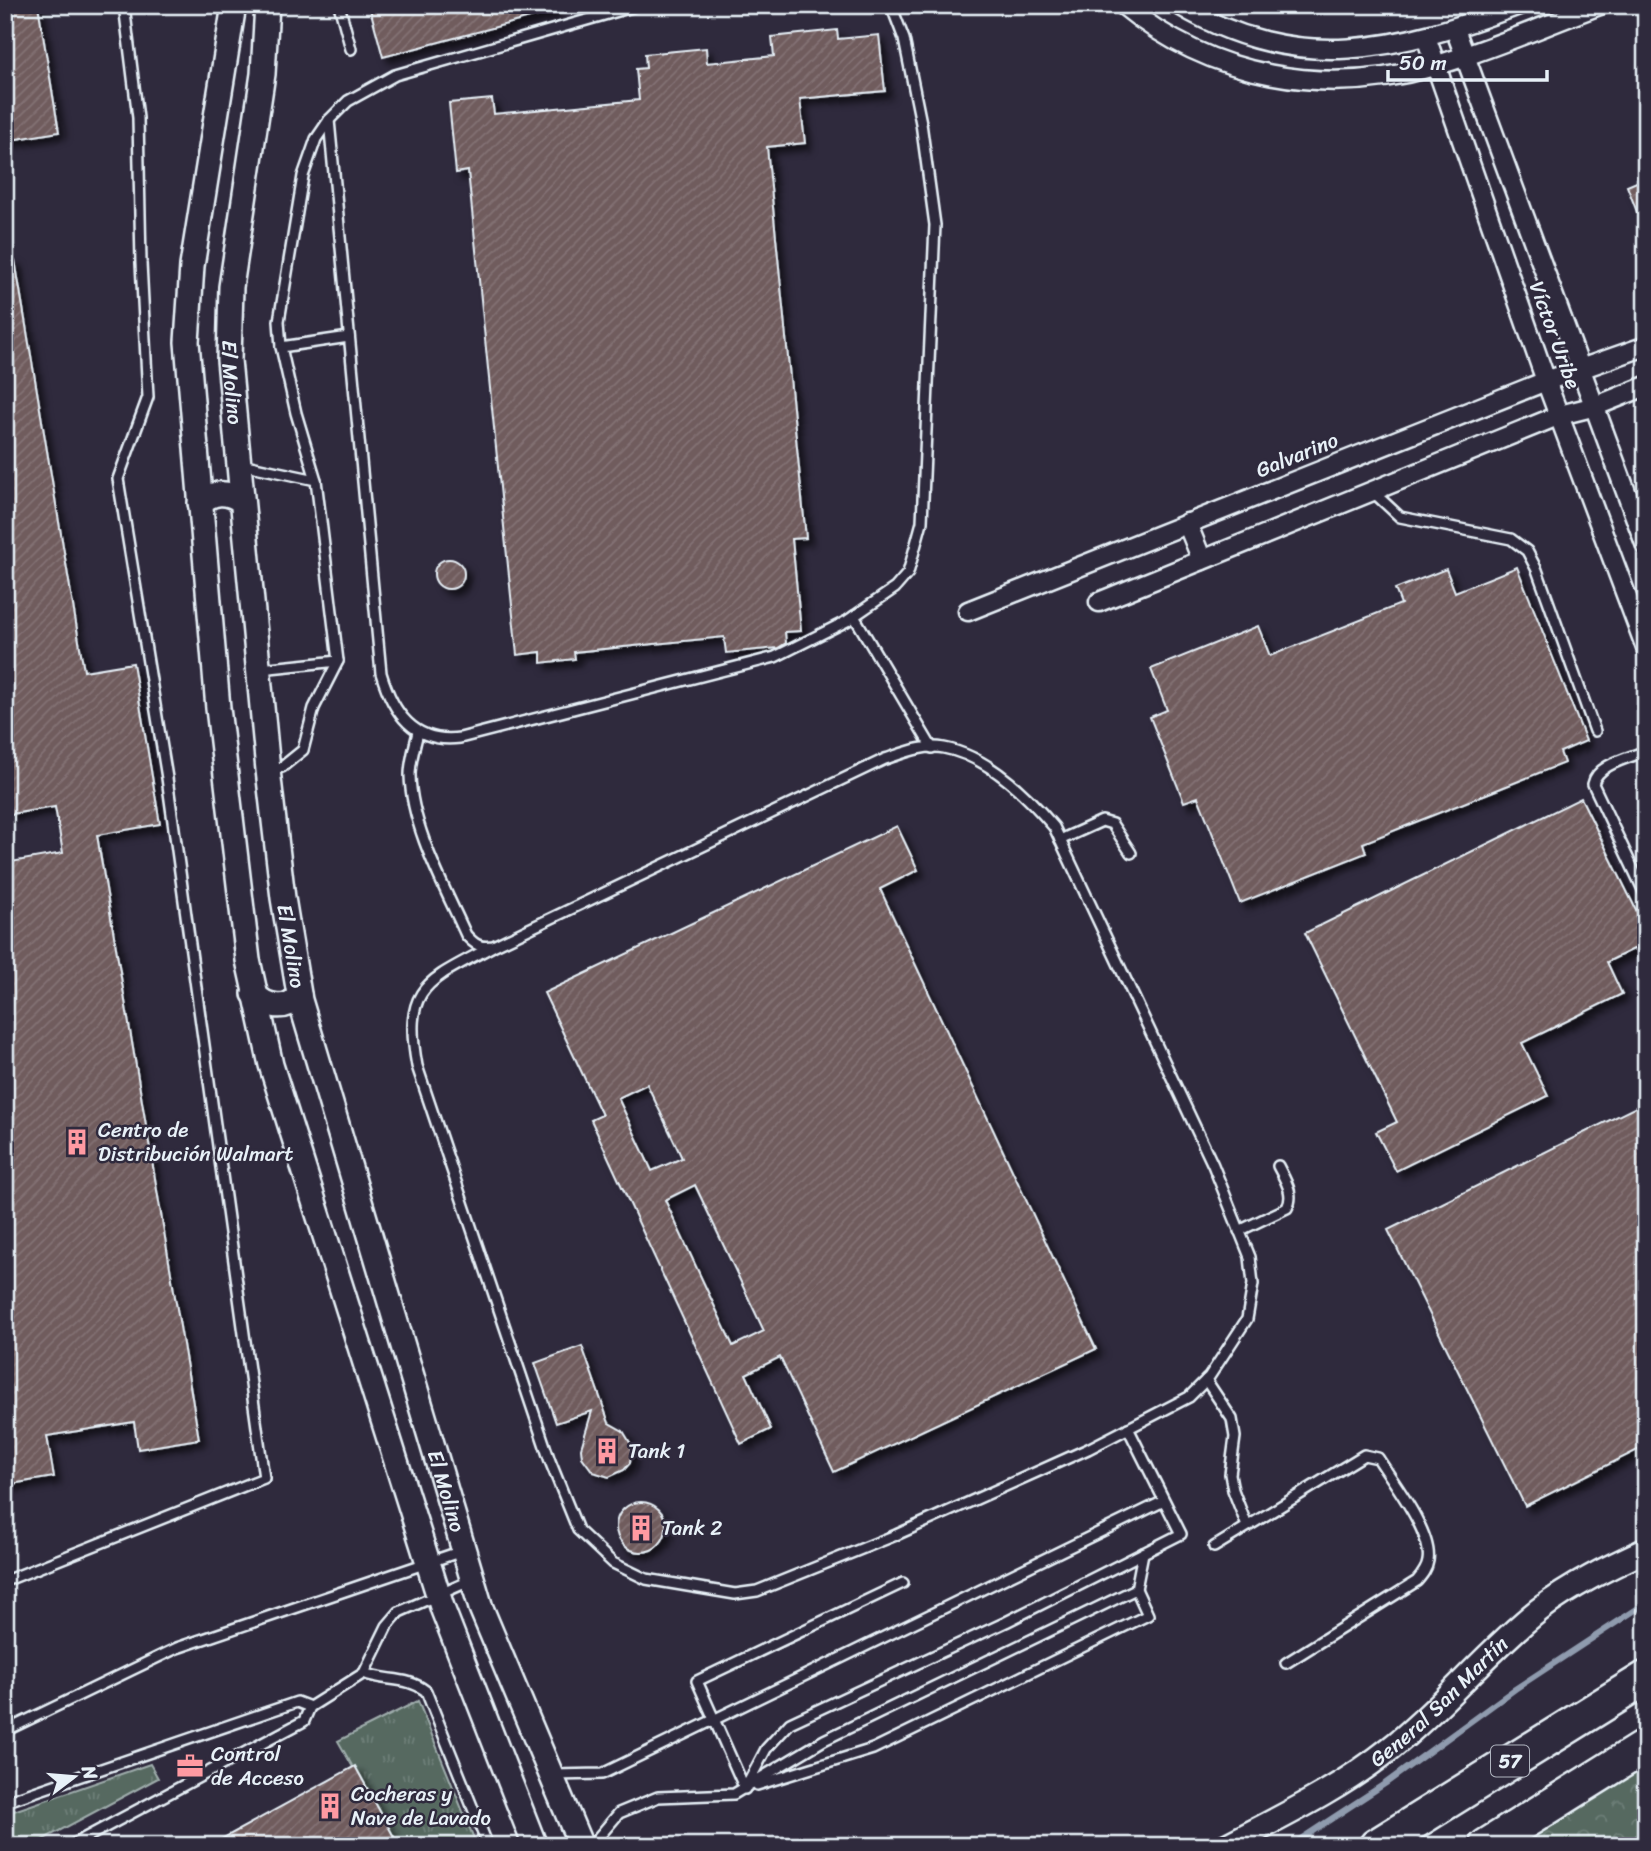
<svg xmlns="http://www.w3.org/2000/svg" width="1651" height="1851" font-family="Sriracha,sans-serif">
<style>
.grass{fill:url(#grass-tufts);stroke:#9fadac;stroke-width:2}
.forest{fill:url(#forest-crowns);stroke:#9fadac;stroke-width:2}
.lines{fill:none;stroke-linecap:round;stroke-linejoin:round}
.stream{stroke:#8f9bae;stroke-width:6}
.building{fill:url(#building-hatch);stroke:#e8f1f8;stroke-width:2;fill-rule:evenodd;filter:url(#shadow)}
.service-casing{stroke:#e8f1f8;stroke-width:14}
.minor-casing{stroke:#e8f1f8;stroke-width:23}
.tertiary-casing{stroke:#e8f1f8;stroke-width:28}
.motorway-casing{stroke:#e8f1f8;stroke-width:38}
.service{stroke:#2f2a3d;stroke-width:9}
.minor{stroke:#2f2a3d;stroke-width:18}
.tertiary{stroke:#2f2a3d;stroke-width:23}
.motorway{stroke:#2f2a3d;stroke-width:33}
.labels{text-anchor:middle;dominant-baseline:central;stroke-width:5;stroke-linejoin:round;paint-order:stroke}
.shield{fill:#2f2a3d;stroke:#b0b5c0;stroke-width:2}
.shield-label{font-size:19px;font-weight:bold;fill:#e8f1f8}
.street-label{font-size:21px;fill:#e8f1f8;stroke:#2f2a3d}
.poi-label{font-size:21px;fill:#e8f1f8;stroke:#2f2a3d;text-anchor:start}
</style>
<defs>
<pattern id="grass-tufts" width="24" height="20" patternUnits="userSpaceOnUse" patternTransform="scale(1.75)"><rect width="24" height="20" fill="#566961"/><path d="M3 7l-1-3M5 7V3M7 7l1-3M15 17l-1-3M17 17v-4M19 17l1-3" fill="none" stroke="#6e7f78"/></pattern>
<pattern id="forest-crowns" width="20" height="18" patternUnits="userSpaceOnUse" patternTransform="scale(1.75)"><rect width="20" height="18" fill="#566961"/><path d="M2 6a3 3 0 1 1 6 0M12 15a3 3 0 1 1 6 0" fill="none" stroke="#6e7f78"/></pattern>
<pattern id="building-hatch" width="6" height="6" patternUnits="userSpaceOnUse" patternTransform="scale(1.75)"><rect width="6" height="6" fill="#6f5b5d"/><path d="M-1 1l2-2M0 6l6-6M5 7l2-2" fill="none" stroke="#847375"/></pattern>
<filter id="shadow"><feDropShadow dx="6" dy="6" stdDeviation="3.5" flood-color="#0009"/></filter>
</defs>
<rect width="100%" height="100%" fill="#2f2a3d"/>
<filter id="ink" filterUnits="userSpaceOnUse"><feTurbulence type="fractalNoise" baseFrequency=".0143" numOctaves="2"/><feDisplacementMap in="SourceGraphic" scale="14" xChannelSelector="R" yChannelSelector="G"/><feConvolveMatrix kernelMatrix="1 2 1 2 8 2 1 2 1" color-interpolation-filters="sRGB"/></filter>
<g filter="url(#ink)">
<g class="grass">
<polygon points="418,1701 477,1846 398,1846 338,1741"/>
<polygon points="150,1764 158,1778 31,1846 5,1846 5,1814"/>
</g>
<polygon class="forest" points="1646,1763 1646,1833 1624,1846 1512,1846"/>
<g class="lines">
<polyline class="stream" points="1290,1846 1386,1783 1515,1689 1646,1603"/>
</g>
<g class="building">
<polygon points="5,5 38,5 59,132 5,141"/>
<polygon points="369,5 555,5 556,11 383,57"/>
<polygon points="837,30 838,39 879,35 885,91 800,99 805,143 767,147 806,538 792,539 801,631 785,632 786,643 778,648 726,653 724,637 574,652 575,659 541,663 541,652 517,655 468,171 456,173 449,103 492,99 494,114 639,100 636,69 646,68 645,54 706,48 707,63 774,56 772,37"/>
<polygon points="1646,178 1646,230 1644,230 1627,186"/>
<polygon points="15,260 84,671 133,663 160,824 97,835 199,1439 138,1449 134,1422 47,1436 54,1477 5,1485 5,863 63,853 55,807 5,815 5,261"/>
<circle cx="449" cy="574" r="15"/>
<polygon points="1517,567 1586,741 1560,752 1564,763 1363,843 1366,853 1240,903 1198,797 1184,802 1150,717 1167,710 1151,669 1258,626 1270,656 1401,604 1395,589 1446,569 1455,592"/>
<polygon points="1581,798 1646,930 1646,943 1607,962 1622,994 1522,1043 1548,1096 1396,1171 1376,1132 1397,1122 1305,933"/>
<path d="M897,826l21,44 -38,19 216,460 -262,123 -54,-115 -34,17 25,55 -30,15 -150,-324 11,-5 -58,-122zM647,1084l35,74 -30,13 -34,-73zM695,1185l69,146 -31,15 -68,-146z"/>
<polygon points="1646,1102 1646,1446 1525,1506 1388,1230"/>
<polygon points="582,1346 609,1423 623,1431 632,1446 630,1463 624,1470 609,1477 593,1472 582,1457 581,1448 592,1411 556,1423 535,1363"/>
<circle cx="641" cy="1527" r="25"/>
<polygon points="355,1766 399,1846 209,1846"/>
</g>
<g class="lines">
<g class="service-casing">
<g id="service">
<polyline points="339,5 351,49"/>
<path d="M329,120l52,553c12,40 33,71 79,65l315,-81 72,-36 48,-33 13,-15 14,-51 13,-297 -14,-102 -17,-84 -13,-34"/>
<polyline points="281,347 349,337"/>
<polyline points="241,464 316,480 338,661 314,708 303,750 282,767 270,770"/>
<polyline points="316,480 296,413 281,347 279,321 303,176 316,139 329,120 348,101 395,75 639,5"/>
<polyline points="1372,491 1400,517 1511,539 1527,551 1537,570 1595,731"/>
<polyline points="854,616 932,748"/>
<polyline points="260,669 338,661"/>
<path d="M418,732c-3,14 -8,29 -8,43 1,52 35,113 56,160 9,10 14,13 27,11l392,-187c19,-6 39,-15 59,-11 43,8 83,47 110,79l159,338 37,92 3,27 -6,35 -38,58 -20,20 -101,52 -192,86 -139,56 -22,3 -89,-15 -33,-16 -35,-33 -28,-69 -133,-395c-15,-82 12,-85 76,-120"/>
<path d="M1646,751c-17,7 -49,13 -53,33l53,112"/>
<polyline points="1060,840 1102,821 1112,824 1131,853"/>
<path d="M1239,1231l48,-23c8,-14 -2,-28 -9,-42"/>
<polyline points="1206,1380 1232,1419 1235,1437 1230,1474 1233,1490 1247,1526"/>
<path d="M1214,1547l150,-92 14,3c15,24 55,75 50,103 -1,8 -6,14 -11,20l-131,82"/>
<polyline points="5,1581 264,1478 167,778 118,479 148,397 141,263 138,118 124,5"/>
<path d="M364,1673c21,9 43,3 62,18l62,155"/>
<polyline points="5,1731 177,1648 462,1551"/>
<polyline points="553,1775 602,1774 1164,1501"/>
<polyline points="757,1785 873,1749 1148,1615 1136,1589"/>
<polyline points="746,1787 766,1749 790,1723 1006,1622 1181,1534 1128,1428"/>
<polyline points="745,1789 697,1681 903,1583"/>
<polyline points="5,1802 297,1702 310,1707"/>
<polyline points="70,1846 304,1721 310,1707 364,1673 387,1626 399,1612 472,1580"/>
<polyline points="591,1846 619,1813 658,1797 734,1794 824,1740 1136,1589 1143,1553"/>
</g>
</g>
<g class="minor-casing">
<g id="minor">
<path d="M1123,5c87,72 203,93 311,61 56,-16 111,-41 166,-61"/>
<path d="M1179,5c118,71 220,45 340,0"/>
<polyline points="1455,29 1646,546"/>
<polyline points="1426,37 1546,381 1646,648"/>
<polyline points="1187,523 1202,560"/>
<polyline points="1099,602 1560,415 1596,406 1646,386"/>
<polyline points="968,611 1546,381 1646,346"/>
</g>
</g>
<g class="tertiary-casing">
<g id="tertiary">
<polyline points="234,5 192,266 187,342 218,708 248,960 271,1065 443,1610 535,1846"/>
<path id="s1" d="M267,5l-4,69 -32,213 -2,73 39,410 15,128 17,102 181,608 100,238"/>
<path d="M200,503c13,-12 27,-12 42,-2"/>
<path d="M254,994c12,13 34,18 45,1"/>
<path id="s2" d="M1226,1846c57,-30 114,-57 165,-98 53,-42 95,-96 148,-138 33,-25 70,-43 107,-60"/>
</g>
</g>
<g class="motorway-casing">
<g id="motorway">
<polyline points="1376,1846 1646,1678"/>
<polyline points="1486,1846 1646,1746"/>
</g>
</g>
<use href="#service" class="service"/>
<use href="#minor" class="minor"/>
<use href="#tertiary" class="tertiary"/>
<use href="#motorway" class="motorway"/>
</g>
</g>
<defs>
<g id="building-bare" transform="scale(2.1)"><path d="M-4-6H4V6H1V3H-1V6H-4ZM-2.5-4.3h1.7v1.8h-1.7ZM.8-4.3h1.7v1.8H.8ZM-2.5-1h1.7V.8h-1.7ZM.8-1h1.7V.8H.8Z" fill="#ff9aa2" stroke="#2f2a3d" stroke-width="2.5" paint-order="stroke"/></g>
<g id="office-bare" transform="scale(2.1)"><path d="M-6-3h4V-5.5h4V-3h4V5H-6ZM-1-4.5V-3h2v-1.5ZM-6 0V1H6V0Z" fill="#ff9aa2" stroke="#2f2a3d" stroke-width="2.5" paint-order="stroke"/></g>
</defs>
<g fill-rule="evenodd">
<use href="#building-bare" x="77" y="1142"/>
<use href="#building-bare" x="607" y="1451"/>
<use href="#building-bare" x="641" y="1528"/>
<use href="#office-bare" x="190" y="1766"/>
<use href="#building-bare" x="330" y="1806"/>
</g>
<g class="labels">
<rect class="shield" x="1491" y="1745.5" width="38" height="31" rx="5"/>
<g class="shield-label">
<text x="1510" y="1761">57</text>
</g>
<g class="street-label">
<text transform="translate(1555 335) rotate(70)">Víctor Uribe</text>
<text stroke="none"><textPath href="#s1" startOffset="380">El Molino</textPath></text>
<text transform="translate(1297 455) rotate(-22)">Galvarino</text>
<text stroke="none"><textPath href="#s1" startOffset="947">El Molino</textPath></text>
<text stroke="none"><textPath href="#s1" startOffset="1514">El Molino</textPath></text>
<text stroke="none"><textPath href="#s2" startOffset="259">General San Martín</textPath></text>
</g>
<g class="poi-label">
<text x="98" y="1130">Centro de<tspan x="98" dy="24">Distribución Walmart</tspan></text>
<text x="628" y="1451">Tank 1</text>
<text x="662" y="1528">Tank 2</text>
<text x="211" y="1754">Control<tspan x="211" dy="24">de Acceso</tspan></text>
<text x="351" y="1794">Cocheras y<tspan x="351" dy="24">Nave de Lavado</tspan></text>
</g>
</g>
<rect width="1651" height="1851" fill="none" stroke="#2f2a3d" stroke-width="28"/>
<rect x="14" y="14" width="1623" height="1823" fill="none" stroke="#e8f1f8" stroke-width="2.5" filter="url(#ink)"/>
<g transform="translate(74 1777) rotate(74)" stroke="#2f2a3d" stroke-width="5" paint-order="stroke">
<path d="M0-5L12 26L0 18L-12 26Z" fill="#e8f1f8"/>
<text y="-10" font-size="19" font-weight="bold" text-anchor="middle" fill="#e8f1f8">N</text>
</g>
<path d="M1388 70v10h159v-10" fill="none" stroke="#e8f1f8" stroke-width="3.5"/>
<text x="1399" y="70" font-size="21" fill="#e8f1f8" stroke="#2f2a3d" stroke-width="5" paint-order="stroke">50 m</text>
</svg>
